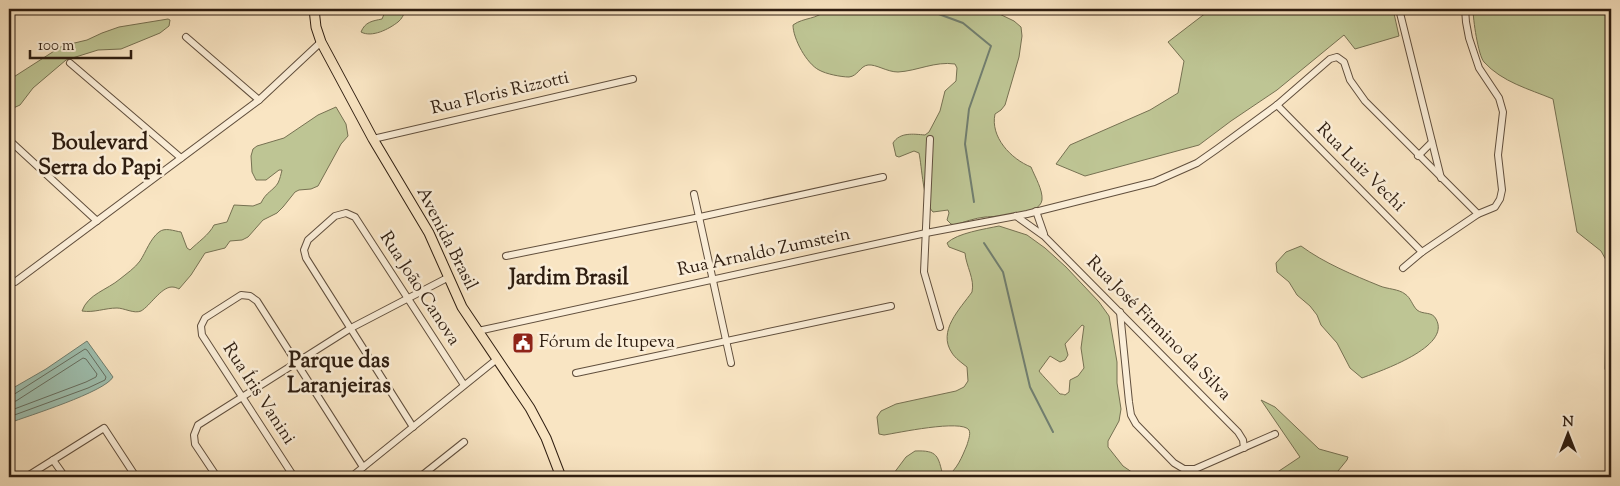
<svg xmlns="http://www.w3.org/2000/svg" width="1620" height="486" font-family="'Sorts Mill Goudy',serif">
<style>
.green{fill:#bec594;stroke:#767152;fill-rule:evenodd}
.water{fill:#9ebfaf;stroke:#717e6f}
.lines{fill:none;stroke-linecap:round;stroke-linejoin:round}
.shore{stroke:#666e60;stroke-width:1}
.stream{stroke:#717e6f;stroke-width:2}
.minor-casing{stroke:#614f3d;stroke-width:8}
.major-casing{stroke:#2e1d10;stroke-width:11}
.minor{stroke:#fbeed8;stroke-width:6}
.major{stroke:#f9e5c3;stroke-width:9}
.labels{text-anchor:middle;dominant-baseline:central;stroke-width:5;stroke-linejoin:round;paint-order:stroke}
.street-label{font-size:18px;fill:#2e1d10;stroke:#fbeed8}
.poi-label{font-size:18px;fill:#2e1d10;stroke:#fbeed8;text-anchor:start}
.district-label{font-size:22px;font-weight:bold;fill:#2e1d10;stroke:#fbeed8}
</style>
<rect width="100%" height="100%" fill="#f9e5c3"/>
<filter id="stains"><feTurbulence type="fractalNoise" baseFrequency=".004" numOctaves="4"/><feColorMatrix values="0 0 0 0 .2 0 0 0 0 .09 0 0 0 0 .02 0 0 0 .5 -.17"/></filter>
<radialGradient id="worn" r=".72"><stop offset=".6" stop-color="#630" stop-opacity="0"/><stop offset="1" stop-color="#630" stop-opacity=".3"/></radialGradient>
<g class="green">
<path d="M384,9h22c-2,5 -4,10 -8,13 -9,7 -26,16 -37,10 4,-10 11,-11 21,-13l3,-7z"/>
<path d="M827,9h162l25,12 7,6 1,9 -3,21 -14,48 -4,5 -6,4c-5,23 16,45 36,53 4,10 12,23 11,33 -2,16 -45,16 -57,17 -10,1 -21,5 -30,8l-4,-1 -4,-4 2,-7 -1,-3 -15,2c-10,-10 -11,-45 -14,-59l-5,-2 -15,6 -3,-1 -3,-13c7,-11 20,-9 32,-8l4,-3 11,-21 5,-20 11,-10 1,-13 -2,-4c-20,-3 -38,7 -57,8 -11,0 -22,-8 -30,-7 -8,1 -10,11 -19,12 -8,0 -23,-3 -30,-7 -12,-6 -26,-31 -26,-45 11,-8 24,-5 34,-16z"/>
<polygon points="1211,9 1393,9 1399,36 1355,49 1344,35 1277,90 1231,121 1199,145 1085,176 1056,164 1070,145 1150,110 1178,93 1184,61 1168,42"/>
<path d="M1473,9h138v260l-10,-18 -24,-19 -24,-133c-24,-10 -51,-17 -69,-37 -6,-7 -11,-43 -11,-53z"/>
<polygon points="168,19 170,20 169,26 160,33 121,49 98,50 66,60 33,88 20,105 9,110 9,80 62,46 87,40 102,33 119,27"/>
<path d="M336,107l10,17 2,12 -7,8 -23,42 -7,3 -12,1 -4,2 -12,15 -6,6 -14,7 -15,17 -6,3 -12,1 -5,7 -20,5 -14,22 -12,14c-2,-1 -4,-2 -7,-2 -11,0 -22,19 -31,24 -7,3 -17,-3 -24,-3 -12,0 -23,5 -35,3 6,-17 25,-21 38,-32 6,-5 15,-11 20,-18 6,-9 10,-22 19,-29 6,-5 15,-1 22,0l6,16 3,2c8,-8 19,-15 24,-25l13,-3 7,-17 19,1 8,-3c5,-11 12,-12 17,-20 2,-4 3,-9 4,-13h-3l-13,10h-10l-4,-8 -1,-16 2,-7 4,-3 27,-8 34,-23z"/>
<path d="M999,226l28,9 18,13 21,19 33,35 10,14 8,46v21l4,26 -2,12 -11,20v6l15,19 16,11h-193c11,-7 16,-20 21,-32 1,-4 4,-11 2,-15 -7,-11 -72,3 -85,5l-5,-1 -2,-17 4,-6 15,-7 60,-13 8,-4 4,-6 -1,-14c-5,-4 -12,-9 -15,-14 -15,-22 8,-44 20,-61 3,-13 -6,-26 -7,-39l-16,-6 -2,-4c10,-10 38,-14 52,-17zM1082,325l2,1 -3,22 3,20 -6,8 -8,4 -1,12 -4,3c-2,-1 -4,-1 -5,-1 -1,-1 -20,-21 -21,-23l11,-15 10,6 5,-2 3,-5 -3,-11z"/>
<path d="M1301,246c23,17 52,29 79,40 7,3 19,3 25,8 6,4 7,11 12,16 6,5 15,1 19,9 16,28 -56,52 -74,59l-12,-10 -13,-25 -16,-18 -4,-10 -7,-9 -13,-11 -8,-13 -12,-10 -1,-9 10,-11z"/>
<polygon points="1611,298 1611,381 1605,369 1606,318"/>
<polygon points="1261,400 1275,407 1319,449 1348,457 1347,460 1338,471 1339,477 1270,477 1300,457"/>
<path d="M915,451c23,-1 23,5 28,25l2,1h-54l15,-20z"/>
</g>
<path class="water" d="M87,341l26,36c-8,15 -85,39 -104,46v-30l4,-5 33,-19z"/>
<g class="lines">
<g class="shore">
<polyline points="9,396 13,395 85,349 87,350 106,377 105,380 88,388 9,417"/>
<polyline points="9,402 16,401 83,358 86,359 97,374 96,377 86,382 9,411"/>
</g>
<g class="stream">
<polyline points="925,9 963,23 991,46 969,109 965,144 974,202"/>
<polyline points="984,243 1003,272 1030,387 1053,432"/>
</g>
<g class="minor-casing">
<g id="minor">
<polyline points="1399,9 1441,178"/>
<polyline points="186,37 259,100"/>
<polyline points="70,63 181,158"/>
<polyline points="1277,105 1422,252"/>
<polyline points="373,139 633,79"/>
<polyline points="930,139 924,272 940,327"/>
<polyline points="9,140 97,221"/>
<polyline points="1418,156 1432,142"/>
<polyline points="694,194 731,363"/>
<polyline points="1036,211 1044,234"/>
<polyline points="1016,216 1044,236 1238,432 1243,440 1244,448"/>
<polyline points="506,256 700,217 883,177"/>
<polyline points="1403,268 1422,252 1478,214 1495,207 1500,199 1502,190 1498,155 1503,112 1499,98 1479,68 1469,38 1466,22 1465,9"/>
<polyline points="9,284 15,282 259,100 321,42"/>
<polyline points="1120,312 1129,402 1131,415 1136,424 1174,463 1184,469 1195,469 1275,434"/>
<polyline points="478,331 926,233 1027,214 1154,182 1197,163 1217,149 1277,105 1330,59 1337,57 1344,62 1350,80 1365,101 1478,214"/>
<polyline points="576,373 891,306"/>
<polyline points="413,427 306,258 304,250 308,240 335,216 346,213 355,217 464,385"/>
<polyline points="53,460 65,477"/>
<polyline points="26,477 104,428 136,477"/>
<polyline points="217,477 195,444 194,435 198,425 351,328 449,277"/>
<polyline points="294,477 202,335 201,326 205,318 241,295 250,296 257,301 363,467"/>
<polyline points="351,477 497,359"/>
<polyline points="420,477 464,442"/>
</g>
</g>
<g class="major-casing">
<polyline id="major" points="314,9 316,27 321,42 373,139 429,233 462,307 530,408 546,438 561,477"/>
</g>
<use href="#minor" class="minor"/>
<use href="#major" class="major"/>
</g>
<defs>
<g id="civic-square" transform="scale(1.125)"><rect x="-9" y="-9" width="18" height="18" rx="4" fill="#8f2418" stroke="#fbeed8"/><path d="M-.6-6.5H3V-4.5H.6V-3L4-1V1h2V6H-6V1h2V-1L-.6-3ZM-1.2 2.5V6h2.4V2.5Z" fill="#fff"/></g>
</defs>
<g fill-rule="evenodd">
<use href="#civic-square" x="523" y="343"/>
</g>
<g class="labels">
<g class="street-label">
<text transform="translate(500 94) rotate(-13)">Rua Floris Rizzotti</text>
<text transform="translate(1360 168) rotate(45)">Rua Luiz Vechi</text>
<text transform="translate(446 239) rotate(63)">Avenida Brasil</text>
<text transform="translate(764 253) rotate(-12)">Rua Arnaldo Zumstein</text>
<text transform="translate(419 289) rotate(57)">Rua João Canova</text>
<text transform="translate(1158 329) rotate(45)">Rua José Firmino da Silva</text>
<text transform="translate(258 394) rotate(57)">Rua Íris Vanini</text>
</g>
<g class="poi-label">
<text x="539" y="343">Fórum de Itupeva</text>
</g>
<g class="district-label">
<text x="100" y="144">Boulevard<tspan x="100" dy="25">Serra do Papi</tspan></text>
<text x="569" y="279">Jardim Brasil</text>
<text x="339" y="362">Parque das<tspan x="339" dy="25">Laranjeiras</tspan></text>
</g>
</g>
<rect width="1620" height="486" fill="none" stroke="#f9e5c3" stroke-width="30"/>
<rect x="10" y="10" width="1600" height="466" fill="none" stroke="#2e1d10" stroke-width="2.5"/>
<rect x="15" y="15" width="1590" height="456" fill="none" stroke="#2e1d10"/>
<g transform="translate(1568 434)" stroke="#fbeed8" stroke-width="4" paint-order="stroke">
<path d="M0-4L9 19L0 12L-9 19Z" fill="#2e1d10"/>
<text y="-8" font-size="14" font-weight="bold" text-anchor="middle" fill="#2e1d10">N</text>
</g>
<path d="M30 50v8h101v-8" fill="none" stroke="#2e1d10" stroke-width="2.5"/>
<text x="38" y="50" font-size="15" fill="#2e1d10" stroke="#fbeed8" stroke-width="4" paint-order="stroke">100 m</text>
<rect width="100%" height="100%" filter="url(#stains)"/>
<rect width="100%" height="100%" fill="url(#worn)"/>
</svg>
